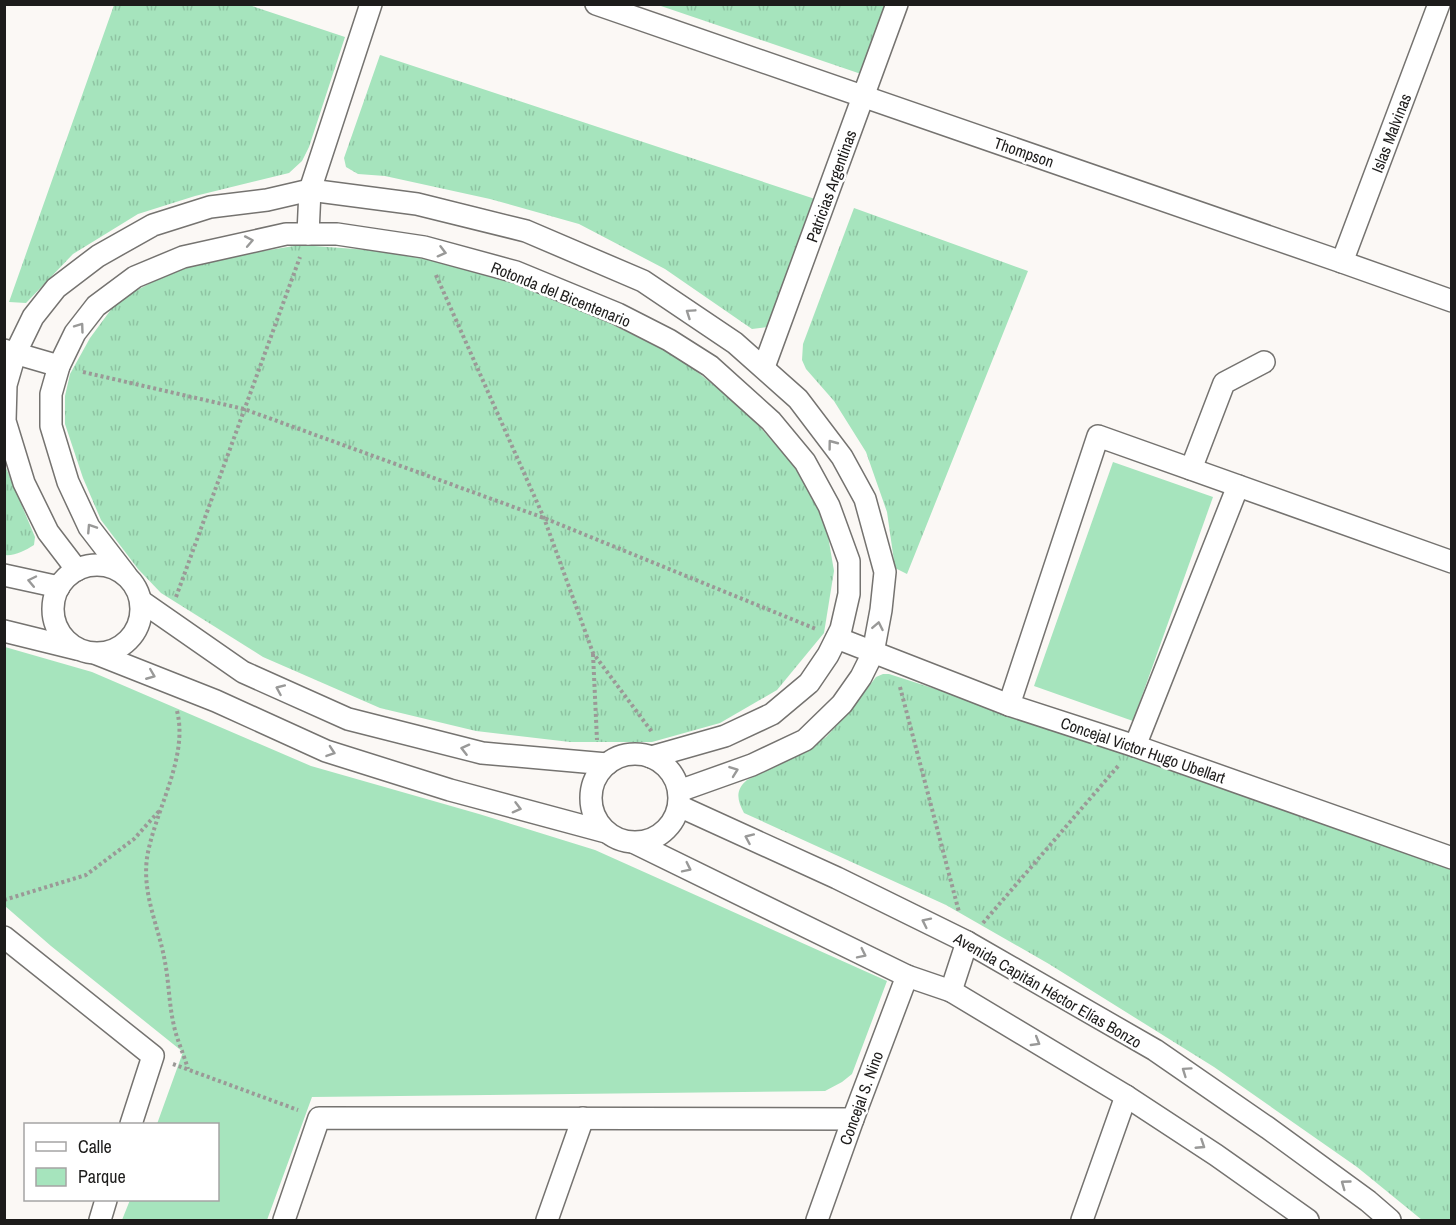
<svg xmlns="http://www.w3.org/2000/svg" width="1456" height="1225" font-family="'Archivo Narrow',sans-serif">
<style>
.grass{fill:url(#grass-tufts)}
.green{fill:#a6e4bd}
.lines{fill:none;stroke-linecap:round;stroke-linejoin:round}
.street-casing{stroke:#757370;stroke-width:24}
.path{stroke:#9b9997;stroke-width:4;stroke-dasharray:3 3;stroke-linecap:butt}
.street{stroke:#fff;stroke-width:21}
.oneway{stroke:#999998}
.labels{text-anchor:middle;dominant-baseline:central;stroke-width:5;stroke-linejoin:round;paint-order:stroke}
.street-label{font-size:16px;fill:#1d1c1b;stroke:#fff}
</style>
<defs>
<pattern id="grass-tufts" width="24" height="20" patternUnits="userSpaceOnUse" patternTransform="scale(1.5)"><rect width="24" height="20" fill="#a6e4bd"/><path d="M3 7l-1-3M5 7V3M7 7l1-3M15 17l-1-3M17 17v-4M19 17l1-3" fill="none" stroke="#8ec3a2"/></pattern>
</defs>
<rect width="100%" height="100%" fill="#fbf8f5"/>
<g class="grass">
<polygon points="114,5 249,5 345,37 309,147 302,161 289,173 195,196 138,214 73,254 26,303 9,302"/>
<polygon points="658,5 888,5 864,75"/>
<polygon points="380,55 815,199 777,315 767,327 752,329 665,269 579,224 490,199 385,176 358,174 346,167 344,158"/>
<polygon points="854,208 1028,271 907,574 895,568 887,512 866,452 834,401 806,369 802,360 803,344"/>
<polygon points="300,245 369,250 427,259 510,281 577,307 680,358 747,412 794,466 826,524 834,571 824,633 777,690 720,723 652,742 570,742 476,731 380,708 263,657 161,593 138,569 101,520 83,478 65,424 65,396 70,374 90,338 118,300 166,275 213,259"/>
<path d="M4,463l31,74 -1,8c-10,6 -18,11 -30,10z"/>
<path d="M883,674h6l121,39 441,156v351h-29l-65,-53 -143,-100 -165,-103 -103,-59 -202,-92c-7,-13 -9,-23 3,-33l51,-25 28,-18 24,-26 26,-34z"/>
</g>
<g class="green">
<polygon points="1113,462 1213,497 1133,721 1034,686"/>
<polygon points="5,647 92,672 311,766 479,814 595,850 887,981 852,1074 842,1082 825,1091 312,1097 267,1220 122,1220 130,1200 218,1200 218,1124 157,1124 183,1052 51,946 5,906"/>
</g>
<g class="lines">
<g class="street-casing">
<g id="street">
<polyline points="596,4 1342,262 1452,301"/>
<polyline points="308,234 310,190 371,4"/>
<polyline points="1342,262 1439,4"/>
<polyline points="4,350 59,366"/>
<polyline points="764,367 897,4"/>
<polyline points="1191,469 1224,383 1264,362"/>
<circle cx="97" cy="609" r="44"/>
<polyline points="77,570 48,532 24,483 5,421 6,385 15,354 33,317 56,288 98,256 153,225 210,207 267,200 310,190 417,204 526,231 643,281 735,343 798,399 842,457 865,499 885,572 881,610 873,653 861,677 842,704 805,740 752,765 679,791"/>
<polyline points="4,575 59,587"/>
<polyline points="126,575 89,527 68,482 51,426 51,394 59,366 75,333 96,306 135,277 183,257 286,234 337,234 424,247 516,272 618,314 669,340 710,366 771,421 805,462 829,506 849,561 849,594 841,629 828,655 809,683 772,714 725,736 651,757"/>
<polyline points="141,601 243,672 348,719 482,753 607,764"/>
<polyline points="4,631 77,649"/>
<polyline points="837,638 1009,705 1135,746 1452,858"/>
<polyline points="97,654 216,701 326,751 450,790 606,832"/>
<polyline points="1009,705 1098,436 1452,562"/>
<polyline points="1135,746 1238,486"/>
<circle cx="635" cy="798" r="44"/>
<polyline points="679,806 837,878 967,942 1155,1050 1268,1128 1368,1201 1390,1220"/>
<polyline points="635,843 907,976 951,991 1126,1096 1216,1155 1308,1220"/>
<polyline points="4,937 153,1056 131,1124"/>
<polyline points="951,991 967,942"/>
<polyline points="100,1220 106,1200"/>
<polyline points="284,1220 319,1118 853,1119"/>
<polyline points="547,1220 583,1118"/>
<polyline points="817,1220 853,1119 907,976"/>
<polyline points="1082,1220 1126,1096"/>
</g>
</g>
<g class="path">
<polyline points="436,275 544,518 593,653 652,732"/>
<polyline points="83,372 244,409 544,518 816,629"/>
<polyline points="176,597 300,257"/>
<polyline points="593,654 597,740"/>
<polyline points="900,687 959,912"/>
<path d="M177,711c12,47 -23,101 -30,147 -5,37 12,69 18,104 4,21 4,43 9,64 3,14 10,29 14,43"/>
<polyline points="4,900 86,875 134,839 160,810"/>
<polyline points="983,923 1119,765"/>
<polyline points="173,1064 298,1110"/>
</g>
<use href="#street" class="street"/>
</g>
<defs><path id="oneway-chevron" d="M-2-3.5L2.5 0L-2 3.5" fill="none" stroke-width="1.6" stroke-linecap="round" stroke-linejoin="round" transform="scale(1.5)"/></defs>
<g class="oneway">
<use href="#oneway-chevron" transform="translate(249 241) rotate(-11)"/>
<use href="#oneway-chevron" transform="translate(442 252) rotate(15)"/>
<use href="#oneway-chevron" transform="translate(690 313) rotate(-146)"/>
<use href="#oneway-chevron" transform="translate(80 327) rotate(-54)"/>
<use href="#oneway-chevron" transform="translate(832 444) rotate(-127)"/>
<use href="#oneway-chevron" transform="translate(91 528) rotate(-123)"/>
<use href="#oneway-chevron" transform="translate(32 581) rotate(-168)"/>
<use href="#oneway-chevron" transform="translate(878 626) rotate(-79)"/>
<use href="#oneway-chevron" transform="translate(151 675) rotate(22)"/>
<use href="#oneway-chevron" transform="translate(280 689) rotate(-156)"/>
<use href="#oneway-chevron" transform="translate(465 749) rotate(-166)"/>
<use href="#oneway-chevron" transform="translate(331 752) rotate(19)"/>
<use href="#oneway-chevron" transform="translate(734 771) rotate(-20)"/>
<use href="#oneway-chevron" transform="translate(517 808) rotate(15)"/>
<use href="#oneway-chevron" transform="translate(749 838) rotate(-156)"/>
<use href="#oneway-chevron" transform="translate(687 868) rotate(26)"/>
<use href="#oneway-chevron" transform="translate(926 922) rotate(-154)"/>
<use href="#oneway-chevron" transform="translate(862 954) rotate(26)"/>
<use href="#oneway-chevron" transform="translate(1036 1042) rotate(31)"/>
<use href="#oneway-chevron" transform="translate(1186 1071) rotate(-145)"/>
<use href="#oneway-chevron" transform="translate(1201 1145) rotate(33)"/>
<use href="#oneway-chevron" transform="translate(1345 1184) rotate(-144)"/>
</g>
<g class="labels">
<g class="street-label">
<text transform="translate(1391 133) rotate(-69)">Islas Malvinas</text>
<text transform="translate(1024 152) rotate(19)">Thompson</text>
<text transform="translate(831 186) rotate(-70)">Patricias Argentinas</text>
<text transform="translate(561 294) rotate(22)">Rotonda del Bicentenario</text>
<text transform="translate(1143 750) rotate(19)">Concejal Victor Hugo Ubellart</text>
<text transform="translate(1048 990) rotate(30)">Avenida Capitán Héctor Elías Bonzo</text>
<text transform="translate(861 1098) rotate(-70)">Concejal S. Nino</text>
</g>
</g>
<rect width="1456" height="1225" fill="none" stroke="#1d1c1b" stroke-width="12"/>
<rect x="24" y="1123" width="195" height="78" fill="#ffffff" stroke="#a5a4a4" stroke-width="1.5"/>
<rect x="36" y="1142" width="30" height="9" fill="#ffffff" stroke="#a5a4a4" stroke-width="1.5"/>
<text x="78" y="1153" font-size="18" fill="#1d1c1b">Calle</text>
<rect x="36" y="1168" width="30" height="18" fill="#a6e4bd" stroke="#a5a4a4" stroke-width="1.5"/>
<text x="78" y="1183" font-size="18" fill="#1d1c1b">Parque</text>
</svg>
